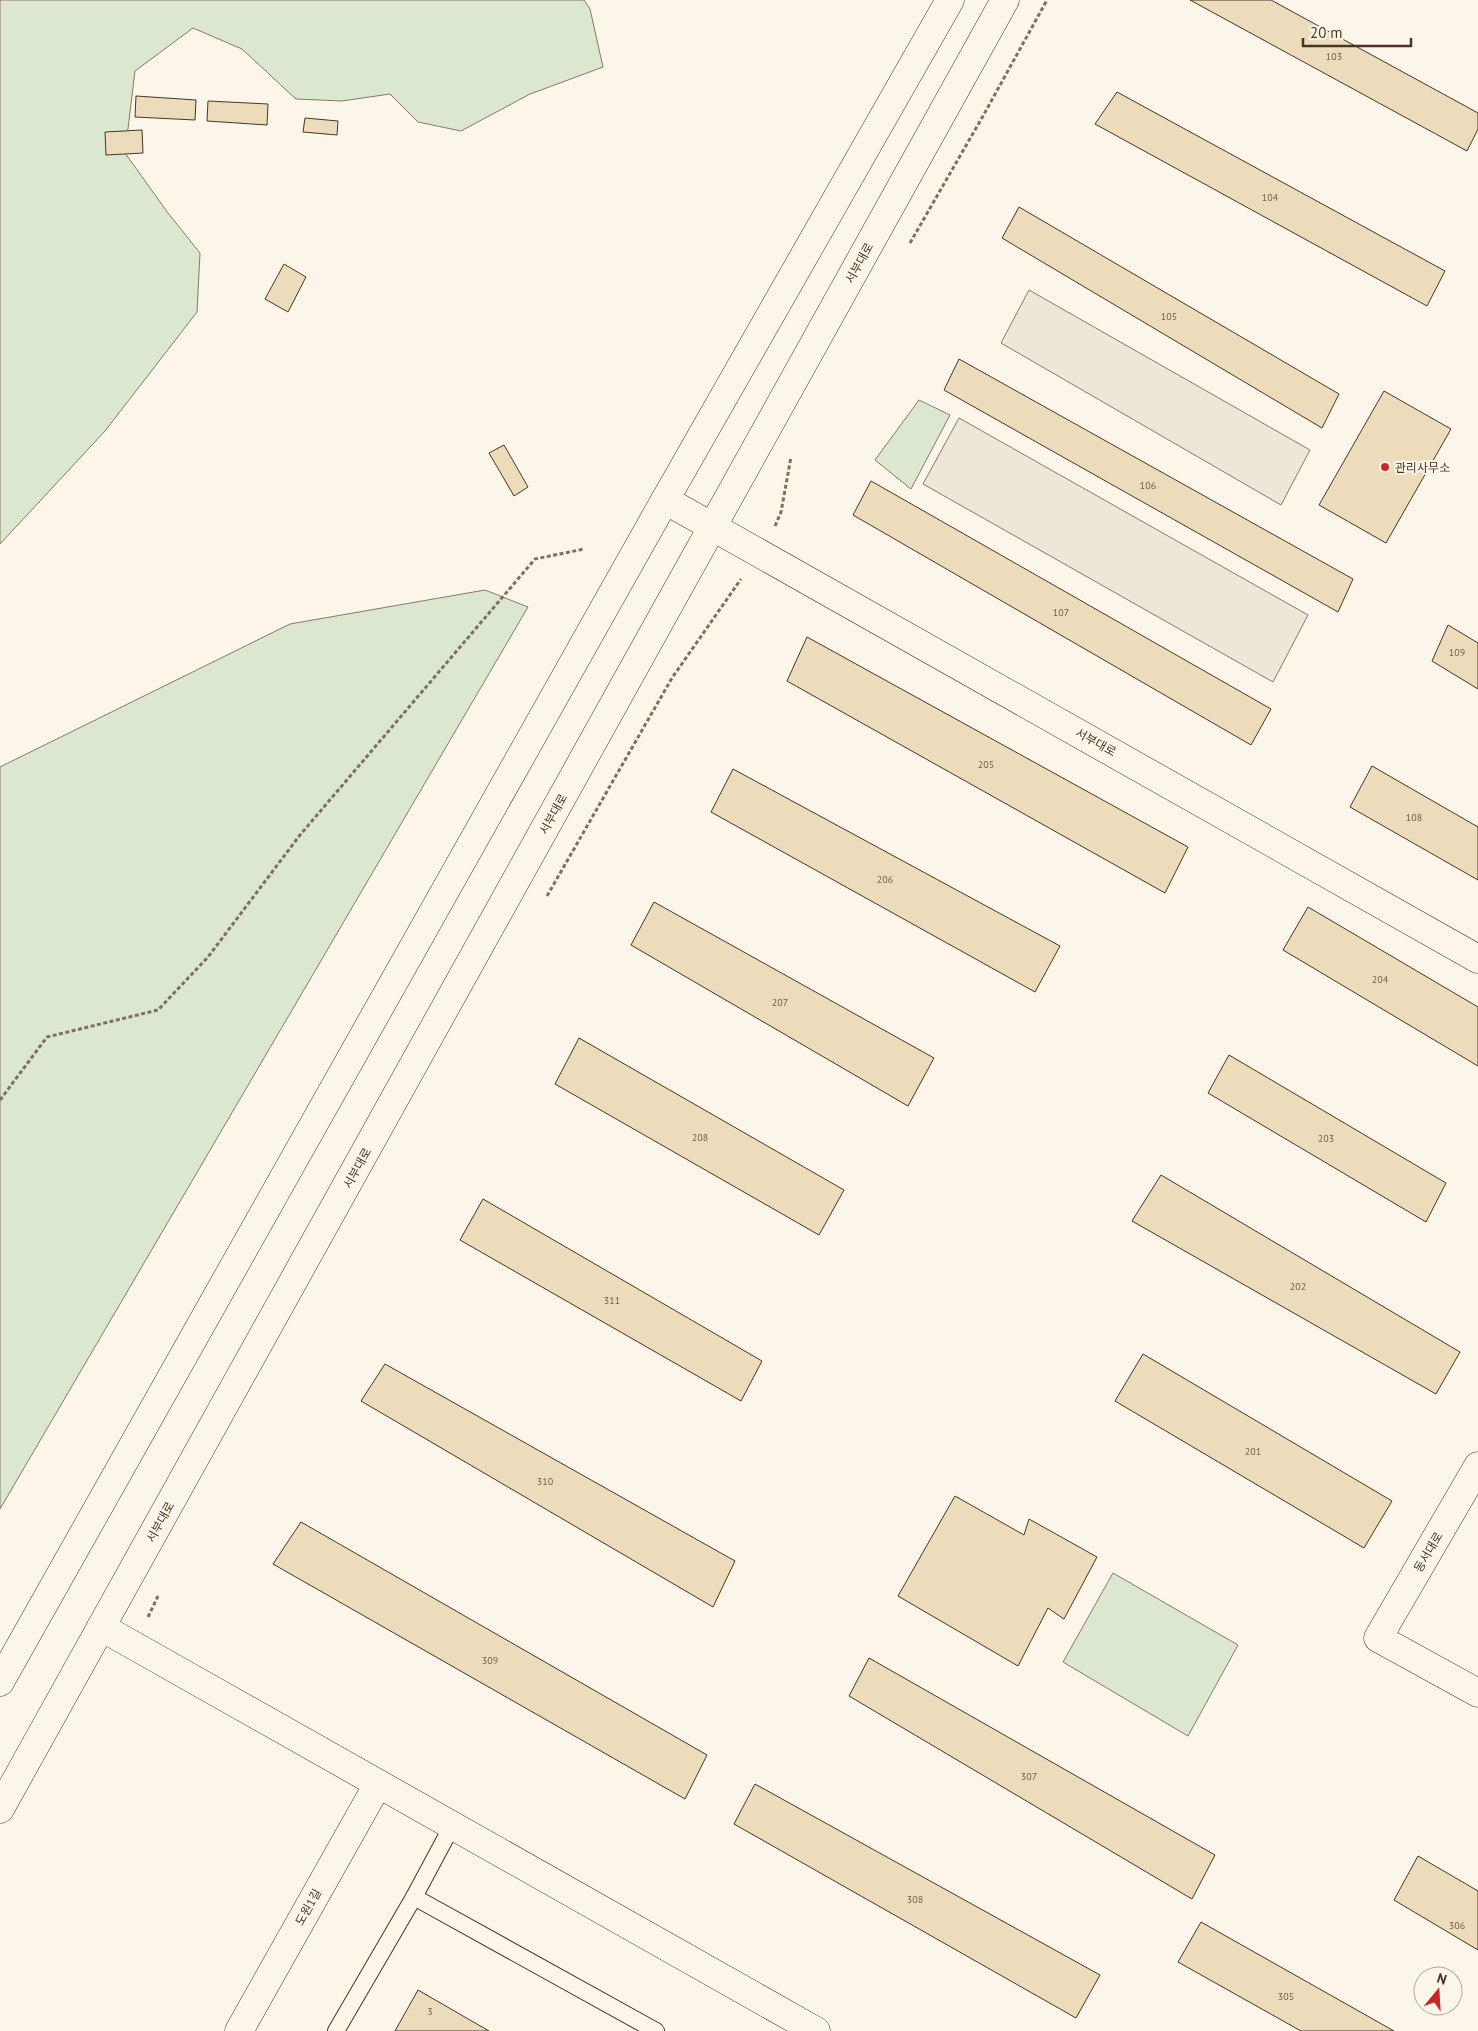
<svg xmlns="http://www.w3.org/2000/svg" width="1478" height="2031" font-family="'PT Sans','Noto Sans KR',sans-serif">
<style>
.green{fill:#dce7d0;stroke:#887966}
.parking{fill:#ede7d9;stroke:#887966}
.building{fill:#ecdcbc;stroke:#4a3520}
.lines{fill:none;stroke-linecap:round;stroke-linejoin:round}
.lane-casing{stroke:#4a3520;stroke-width:18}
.street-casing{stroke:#4a3520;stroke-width:29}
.secondary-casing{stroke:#4a3520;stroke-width:29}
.path{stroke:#7f6f5c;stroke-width:3;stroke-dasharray:4 2.5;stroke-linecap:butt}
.lane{stroke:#fbf6e9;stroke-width:16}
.street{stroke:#fbf6e9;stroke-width:28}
.secondary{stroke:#fbf6e9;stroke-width:28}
.poi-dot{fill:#c62828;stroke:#fbf6e9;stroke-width:2}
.labels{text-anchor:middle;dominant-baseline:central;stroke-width:4;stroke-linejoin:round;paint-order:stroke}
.number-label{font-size:10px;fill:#725f47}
.street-label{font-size:12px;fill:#4a3520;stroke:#fbf6e9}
.poi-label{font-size:12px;fill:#4a3520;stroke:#fbf6e9;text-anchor:start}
</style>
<rect width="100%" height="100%" fill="#fbf6e9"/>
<g class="green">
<polygon points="0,0 584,0 590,9 603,67 530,94 461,131 418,122 390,94 342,101 296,99 242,49 193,28 135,71 125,153 168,213 200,253 197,312 105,431 0,544"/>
<polygon points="919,400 950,415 911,489 875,460"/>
<polygon points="485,590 528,607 0,1509 0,767 290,624"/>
<polygon points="1113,1573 1238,1645 1188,1736 1063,1662"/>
</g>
<g class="parking">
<polygon points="1029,290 1310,450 1281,505 1001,343"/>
<polygon points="959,418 1308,615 1273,682 923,484"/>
</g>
<g class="building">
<polygon points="1190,0 1271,0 1478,113 1478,129 1467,151"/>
<polygon points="1117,92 1445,271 1427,306 1095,124"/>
<polygon points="136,96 196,100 195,120 135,117"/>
<polygon points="208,101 268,104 267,125 207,121"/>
<polygon points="305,118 338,121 337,135 303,132"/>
<polygon points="142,130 143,153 106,155 105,132"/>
<polygon points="1019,207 1339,394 1322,428 1002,238"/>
<polygon points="284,264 306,277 288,312 265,299"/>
<polygon points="959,359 1353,579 1338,612 944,390"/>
<polygon points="1384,391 1451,429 1386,543 1319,505"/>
<polygon points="504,445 528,487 514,496 489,453"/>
<polygon points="871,481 1271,709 1251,745 853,515"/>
<polygon points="1448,625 1478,643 1478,689 1432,661"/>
<polygon points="807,637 1188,847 1165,893 787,681"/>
<polygon points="1372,766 1478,827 1478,880 1350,807"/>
<polygon points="733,769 1060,946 1035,992 711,812"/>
<polygon points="654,902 934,1058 908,1106 631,945"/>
<polygon points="1308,907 1478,1007 1478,1066 1283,950"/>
<polygon points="579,1038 844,1190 819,1235 555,1084"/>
<polygon points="1229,1055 1446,1183 1426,1222 1208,1093"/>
<polygon points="1161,1175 1460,1352 1436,1394 1132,1221"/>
<polygon points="483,1199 762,1361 741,1401 460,1240"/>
<polygon points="1143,1354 1392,1501 1364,1548 1115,1401"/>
<polygon points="385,1364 735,1561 713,1607 361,1401"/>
<polygon points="955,1496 1024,1535 1029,1519 1097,1557 1064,1619 1048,1608 1018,1666 898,1596"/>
<polygon points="301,1522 707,1755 685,1799 273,1564"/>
<polygon points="869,1658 1215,1855 1192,1899 849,1696"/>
<polygon points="755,1784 1100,1975 1076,2018 734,1824"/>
<polygon points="1418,1856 1478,1891 1478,1950 1394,1900"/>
<polygon points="1201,1922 1394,2031 1301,2031 1178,1962"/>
<polygon points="418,1990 489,2031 395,2031"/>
</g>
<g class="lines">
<g class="lane-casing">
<g id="lane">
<polyline points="414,1897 656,2031"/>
<polyline points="336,2031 414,1897 452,1826"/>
</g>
</g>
<g class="street-casing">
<g id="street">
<polyline points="665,500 1478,959"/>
<polyline points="1478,1466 1378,1638 1478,1693"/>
<polyline points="101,1627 816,2031"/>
<polyline points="239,2031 378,1784"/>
</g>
</g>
<g class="secondary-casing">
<g id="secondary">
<polyline points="0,1682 665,500 950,0"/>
<polyline points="0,1809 1005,0"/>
</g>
</g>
<g class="path">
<polyline points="910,243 983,116 1047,0"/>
<polyline points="775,526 781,512 791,457"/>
<polyline points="547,896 672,678 741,579"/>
<polyline points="0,1100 47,1037 158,1010 208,957 300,835 535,559 584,549"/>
<polyline points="148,1617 158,1596"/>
</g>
<use href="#lane" class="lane"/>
<use href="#street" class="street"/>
<use href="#secondary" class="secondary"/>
</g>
<circle class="poi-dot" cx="1385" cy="467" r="5"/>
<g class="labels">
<g class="number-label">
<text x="1334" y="56">103</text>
<text x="1270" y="197">104</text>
<text x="1169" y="316">105</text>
<text x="1148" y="485">106</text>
<text x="1061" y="612">107</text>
<text x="1457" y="652">109</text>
<text x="986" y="764">205</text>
<text x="1414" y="817">108</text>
<text x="885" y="879">206</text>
<text x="1380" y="979">204</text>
<text x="780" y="1002">207</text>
<text x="700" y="1137">208</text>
<text x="1326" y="1138">203</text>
<text x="1298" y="1286">202</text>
<text x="612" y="1300">311</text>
<text x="1253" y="1451">201</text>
<text x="545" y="1481">310</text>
<text x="490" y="1660">309</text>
<text x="1029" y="1776">307</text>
<text x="915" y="1899">308</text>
<text x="1457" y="1925">306</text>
<text x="1286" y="1996">305</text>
<text x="430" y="2011">3</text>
</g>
<g class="street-label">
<text transform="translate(859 263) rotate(-61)">서부대로</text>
<text transform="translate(1096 742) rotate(29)">서부대로</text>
<text transform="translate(553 814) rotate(-61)">서부대로</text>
<text transform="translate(357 1168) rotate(-61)">서부대로</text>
<text transform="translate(160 1522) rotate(-61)">서부대로</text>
<text transform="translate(1428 1552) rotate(-60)">동서대로</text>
<text transform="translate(308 1907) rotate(-61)">도원1길</text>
</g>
<g class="poi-label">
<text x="1395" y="467">관리사무소</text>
</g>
</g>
<g transform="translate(1438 1991) rotate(18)"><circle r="24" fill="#fbf6e9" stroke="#b4a999"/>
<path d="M0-4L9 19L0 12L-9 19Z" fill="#c62828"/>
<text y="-8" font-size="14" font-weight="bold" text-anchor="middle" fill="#4a3520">N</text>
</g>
<path d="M1303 38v8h108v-8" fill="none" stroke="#4a3520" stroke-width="2.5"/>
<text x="1310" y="38" font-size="15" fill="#4a3520" stroke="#fbf6e9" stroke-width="4" paint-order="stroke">20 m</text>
</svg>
